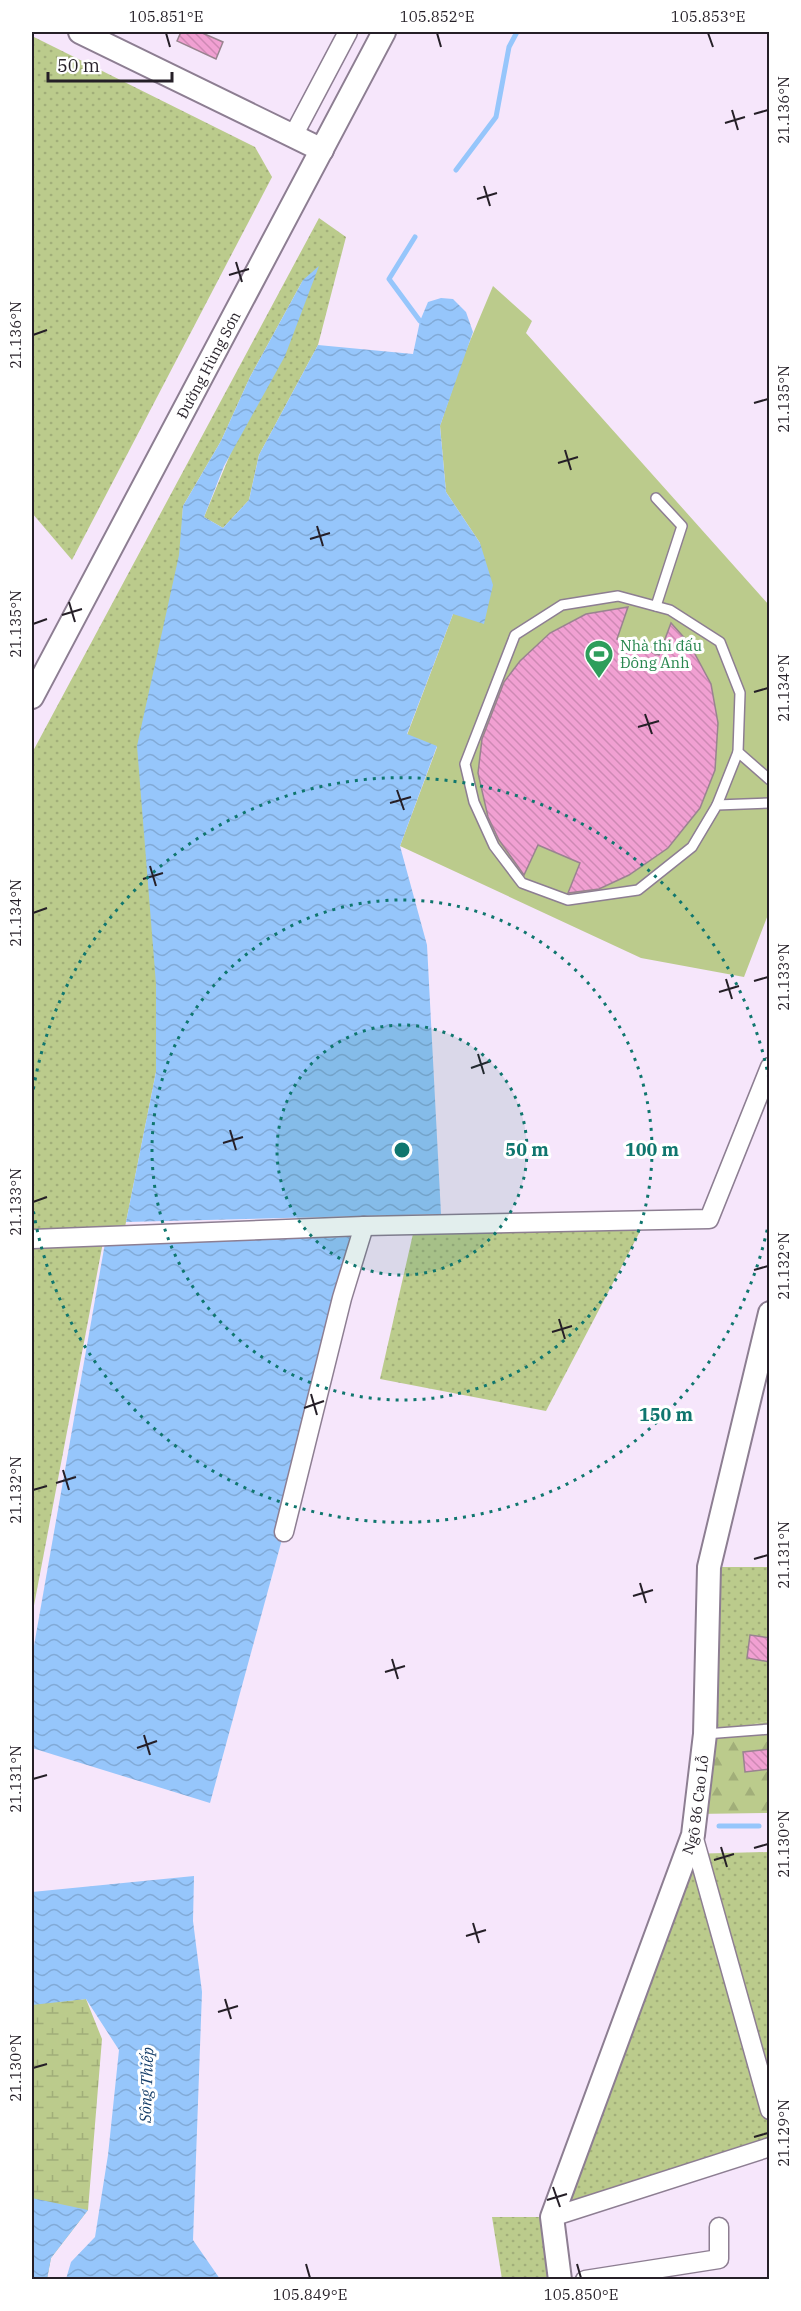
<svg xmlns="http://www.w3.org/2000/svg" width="801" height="2311" font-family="'IBM Plex Serif',serif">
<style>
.grass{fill:url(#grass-dots)}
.forest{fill:url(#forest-firs)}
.wetland{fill:url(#wetland-marsh)}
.pitch{fill:#bbcb8c}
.water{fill:url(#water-waves)}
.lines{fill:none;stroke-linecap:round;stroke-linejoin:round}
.stream{stroke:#96c6fb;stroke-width:5}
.building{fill:url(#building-back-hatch);stroke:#9a8390;stroke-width:1.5}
.service-casing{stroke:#8d7e92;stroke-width:12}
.minor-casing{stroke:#8d7e92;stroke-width:21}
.tertiary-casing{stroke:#8d7e92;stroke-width:26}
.service{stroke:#fff;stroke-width:9}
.minor{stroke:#fff;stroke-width:18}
.tertiary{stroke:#fff;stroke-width:22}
.ticks{fill:none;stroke:#251f27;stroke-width:2}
.ring{fill:none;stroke:#0f766e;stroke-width:3;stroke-dasharray:3 6}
.labels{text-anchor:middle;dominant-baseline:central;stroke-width:6;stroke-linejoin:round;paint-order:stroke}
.street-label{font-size:15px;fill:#251f27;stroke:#fff}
.leisure-label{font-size:15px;fill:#27864d;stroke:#fff;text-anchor:start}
.water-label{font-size:16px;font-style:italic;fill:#173f6a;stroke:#fff}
.centre{fill:#0f766e;stroke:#fff;stroke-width:3}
.ring-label{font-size:18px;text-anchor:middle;font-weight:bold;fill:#0f766e;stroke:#fff;stroke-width:6;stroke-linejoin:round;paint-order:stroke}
.neatline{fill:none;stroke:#251f27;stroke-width:2}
.ticks-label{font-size:15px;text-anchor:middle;fill:#251f27}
</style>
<defs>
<pattern id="grass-dots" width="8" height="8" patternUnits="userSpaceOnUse" patternTransform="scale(1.5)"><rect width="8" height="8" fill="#bbcb8c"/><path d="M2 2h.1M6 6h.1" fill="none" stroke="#a1ae79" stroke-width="1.8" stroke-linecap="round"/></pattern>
<pattern id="forest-firs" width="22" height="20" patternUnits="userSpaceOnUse" patternTransform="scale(1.5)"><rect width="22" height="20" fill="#bbcb8c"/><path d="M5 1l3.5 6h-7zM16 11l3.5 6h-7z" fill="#a1ae79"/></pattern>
<pattern id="wetland-marsh" width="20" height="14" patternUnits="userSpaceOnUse" patternTransform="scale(1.5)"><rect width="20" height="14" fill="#bbcb8c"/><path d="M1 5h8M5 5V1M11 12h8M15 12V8" fill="none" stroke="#a1ae79"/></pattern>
<pattern id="water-waves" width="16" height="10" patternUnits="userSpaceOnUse" patternTransform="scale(1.5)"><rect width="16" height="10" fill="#96c6fb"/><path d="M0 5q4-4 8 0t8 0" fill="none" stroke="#81aad7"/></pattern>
<pattern id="building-back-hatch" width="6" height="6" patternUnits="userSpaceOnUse" patternTransform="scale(1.5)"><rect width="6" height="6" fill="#f1a0d2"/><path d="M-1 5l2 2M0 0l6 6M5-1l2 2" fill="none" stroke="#ce89b4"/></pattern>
</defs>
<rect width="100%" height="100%" fill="#f6e6fb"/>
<g class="grass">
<polygon points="32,36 255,147 272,177 72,560 32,513"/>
<polygon points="319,218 346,237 318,345 259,455 249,500 223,528 204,517 303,280 250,377 221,441 183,506 156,984 156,1072 123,1237 104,1237 32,1616 32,753"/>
<polygon points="646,1220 546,1411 380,1379 415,1225"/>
<polygon points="709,1567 769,1567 769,1721 705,1734"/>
<polygon points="769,1852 769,2147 552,2217 560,2279 502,2279 492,2217 552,2217 686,1854"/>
</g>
<polygon class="forest" points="769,1721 769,1813 695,1814 705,1734"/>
<polygon class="wetland" points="86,1999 102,2039 88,2210 51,2258 47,2279 32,2280 32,2004"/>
<polygon class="pitch" points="493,286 532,321 526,333 769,605 769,912 744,977 641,958 400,846 437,747 407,735 480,543 446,492 440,426 462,360"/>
<g class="water">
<polygon points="319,266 285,356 224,466 204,517 223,528 249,500 259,455 318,345 413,354 420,321 428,302 441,298 453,299 466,312 473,332 440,426 446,492 480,543 493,585 484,624 453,614 407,734 437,746 400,846 427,945 441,1214 126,1222 156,1072 156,984 137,746 179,555 183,506 221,441 250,377 303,280"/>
<polygon points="350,1237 284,1532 210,1803 32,1748 32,1657 105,1243"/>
<polygon points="194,1876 193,1921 202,1992 193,2240 220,2279 66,2279 71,2262 95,2237 108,2155 119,2050 86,1999 32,2005 32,1892"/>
<polygon points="32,2198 88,2210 51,2258 47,2279 32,2279"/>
</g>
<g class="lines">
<g class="stream">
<polyline points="456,170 496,117 509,47 517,32"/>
<polyline points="415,237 389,279 420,321"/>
<polyline points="719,1826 759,1826"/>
</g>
</g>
<g class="building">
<polygon points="181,32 200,32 223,42 216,59 177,41"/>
<polygon points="628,607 617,639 659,655 671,623 689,643 711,684 718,723 715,770 700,808 668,848 629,875 599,889 568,893 580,863 538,845 524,875 499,840 488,817 478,773 482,739 504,682 520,661 550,633 586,614"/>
<polygon points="750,1635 770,1638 770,1662 747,1658"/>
<polygon points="770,1749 770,1769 745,1772 743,1752"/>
</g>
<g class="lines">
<g class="service-casing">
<g id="service">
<polyline points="656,606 682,526 656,498"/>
<polyline points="770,780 738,752 740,693 720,642 670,610 618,596 562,605 515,635 465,764 474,802 494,846 522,883 568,900 638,890 692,847 717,805 770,803"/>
<polyline points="717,805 738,752"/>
<polyline points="705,1734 770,1729"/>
</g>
</g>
<g class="minor-casing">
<g id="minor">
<polyline points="293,136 348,32"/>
<polyline points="32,1239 364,1226 709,1219 770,1067"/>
<polyline points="284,1532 342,1298 364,1226"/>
<polyline points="693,1835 770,2110"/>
<polyline points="552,2217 770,2147"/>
<polyline points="585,2280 719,2259 719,2227"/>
</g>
</g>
<g class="tertiary-casing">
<g id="tertiary">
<polyline points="80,32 322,150"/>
<path id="s1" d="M32,697l352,-665"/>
<path id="s2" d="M560,2280l-8,-63 141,-382 12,-101 4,-167 61,-254"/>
</g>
</g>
<use href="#service" class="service"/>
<use href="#minor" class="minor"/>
<use href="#tertiary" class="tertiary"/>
</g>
<path class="ticks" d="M166,33l4,14M437,33l4,14M708,33l5,14M732,110l6,20M754,114l14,-4M725,123l20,-6M484,186l6,20M477,199l20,-6M236,262l6,20M229,275l20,-6M33,335l14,-5M754,403l14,-4M565,450l6,20M558,463l20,-6M317,526l6,20M310,539l20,-6M69,602l6,20M62,615l20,-6M33,624l14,-5M754,692l14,-4M645,714l7,20M638,727l21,-6M397,790l7,20M390,803l21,-6M150,866l6,20M143,879l20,-6M33,913l14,-5M726,979l6,20M754,981l14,-4M719,992l20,-6M478,1054l6,20M471,1068l20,-7M230,1130l6,20M223,1143l20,-6M33,1202l14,-5M754,1270l14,-4M559,1319l6,20M552,1332l20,-6M311,1394l6,21M304,1408l20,-7M63,1470l6,20M56,1483l20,-6M33,1490l14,-4M754,1559l14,-4M640,1583l6,20M633,1596l20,-6M392,1659l6,20M385,1672l20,-6M144,1735l6,20M137,1748l20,-7M33,1779l14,-4M721,1847l6,20M754,1848l14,-4M714,1860l20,-6M473,1923l6,20M466,1936l20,-6M225,1999l6,20M218,2012l20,-6M33,2068l14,-4M754,2137l14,-4M553,2187l7,20M547,2200l20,-6M306,2264l4,14M577,2264l4,14"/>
<circle cx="402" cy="1150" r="125" fill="#0f766e" fill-opacity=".12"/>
<g class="ring">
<circle cx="402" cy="1150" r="125"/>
<circle cx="402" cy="1150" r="250"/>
<path d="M769 1221A374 374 0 0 1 32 1202M32 1098A374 374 0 0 1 769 1079"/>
</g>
<defs>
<g id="stadium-pin" transform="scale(1.5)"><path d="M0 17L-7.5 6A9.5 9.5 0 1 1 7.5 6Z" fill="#2e9e5b" stroke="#fff"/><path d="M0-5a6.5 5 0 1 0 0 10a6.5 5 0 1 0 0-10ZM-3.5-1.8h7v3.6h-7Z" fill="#fff"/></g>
</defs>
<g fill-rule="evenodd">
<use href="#stadium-pin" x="599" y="654"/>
</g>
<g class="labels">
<g class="street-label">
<text stroke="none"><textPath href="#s1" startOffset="376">Đường Hùng Sơn</textPath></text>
<text stroke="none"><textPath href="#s2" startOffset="501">Ngõ 86 Cao Lỗ</textPath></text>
</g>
<g class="leisure-label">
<text x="620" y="645">Nhà thi đấu<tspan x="620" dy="17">Đông Anh</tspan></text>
</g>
<g class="water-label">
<text transform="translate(146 2085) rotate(-88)">Sông Thiếp</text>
</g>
</g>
<circle cx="402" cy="1150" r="9" class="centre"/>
<g class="ring-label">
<text x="527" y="1156">50 m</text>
<text x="652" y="1156">100 m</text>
<text x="666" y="1421">150 m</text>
</g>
<rect width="801" height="2311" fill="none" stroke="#ffffff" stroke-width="66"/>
<path d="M48 72v9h124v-9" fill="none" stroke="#251f27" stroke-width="3"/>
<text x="57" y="72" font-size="18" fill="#251f27" stroke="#ffffff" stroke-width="4.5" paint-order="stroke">50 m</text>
<rect x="33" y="33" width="735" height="2245" class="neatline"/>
<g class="ticks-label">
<text x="166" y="22">105.851°E</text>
<text x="437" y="22">105.852°E</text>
<text x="708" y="22">105.853°E</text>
<text transform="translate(784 110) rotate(-90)" y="5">21.136°N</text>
<text transform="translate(16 335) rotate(-90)" y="5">21.136°N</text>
<text transform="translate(784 399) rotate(-90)" y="5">21.135°N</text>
<text transform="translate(16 624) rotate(-90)" y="5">21.135°N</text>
<text transform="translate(784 688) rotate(-90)" y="5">21.134°N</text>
<text transform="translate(16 913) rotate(-90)" y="5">21.134°N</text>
<text transform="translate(784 977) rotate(-90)" y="5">21.133°N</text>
<text transform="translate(16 1202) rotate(-90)" y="5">21.133°N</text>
<text transform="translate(784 1266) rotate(-90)" y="5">21.132°N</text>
<text transform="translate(16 1490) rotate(-90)" y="5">21.132°N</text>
<text transform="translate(784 1555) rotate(-90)" y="5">21.131°N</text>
<text transform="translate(16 1779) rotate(-90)" y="5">21.131°N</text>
<text transform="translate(784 1844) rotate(-90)" y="5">21.130°N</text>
<text transform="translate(16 2068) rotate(-90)" y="5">21.130°N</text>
<text transform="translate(784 2133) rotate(-90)" y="5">21.129°N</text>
<text x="310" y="2300">105.849°E</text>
<text x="581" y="2300">105.850°E</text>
</g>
</svg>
